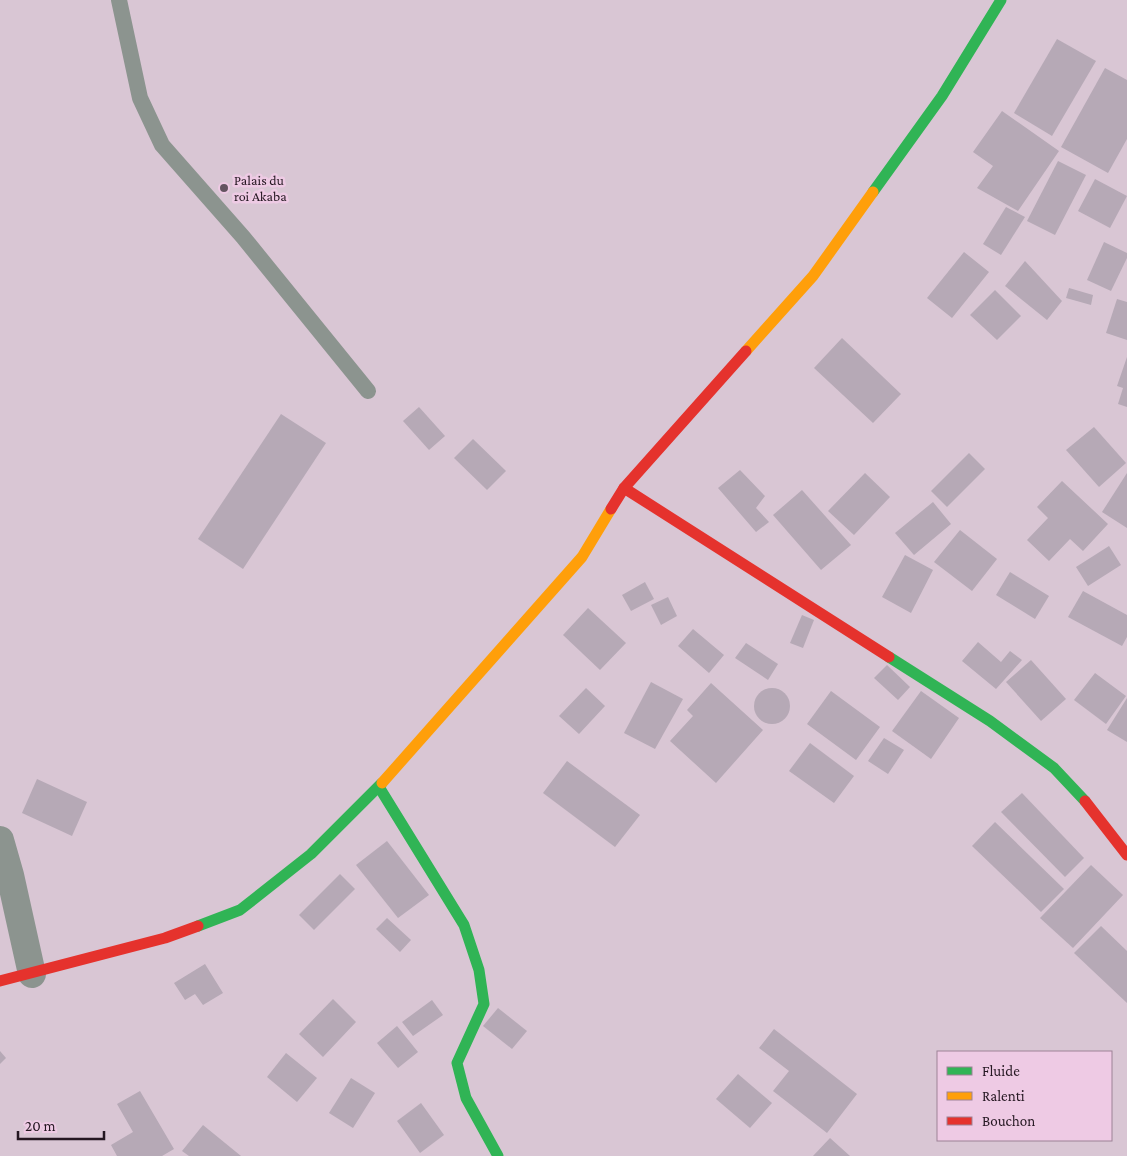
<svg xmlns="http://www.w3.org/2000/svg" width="1127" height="1156" font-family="'Crimson Pro',serif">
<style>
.building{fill:#b6a9b6}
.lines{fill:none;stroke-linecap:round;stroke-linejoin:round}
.lane{stroke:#8c948f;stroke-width:16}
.street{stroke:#8c948f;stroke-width:28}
.fast{stroke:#30b455;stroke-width:11}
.slow{stroke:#ff9f0a;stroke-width:11}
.jam{stroke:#e5322d;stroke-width:11}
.poi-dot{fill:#635460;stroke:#eecae4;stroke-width:2}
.labels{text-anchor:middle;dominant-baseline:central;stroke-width:5;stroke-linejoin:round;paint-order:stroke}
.poi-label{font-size:14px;fill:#241721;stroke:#eecae4;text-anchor:start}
</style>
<rect width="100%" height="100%" fill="#d9c6d4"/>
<g class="building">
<polygon points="1057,39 1096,61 1052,136 1014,113"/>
<polygon points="1105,68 1127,80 1127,139 1108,173 1061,147"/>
<polygon points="1002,111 1059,151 1018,211 977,188 993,166 973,152"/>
<polygon points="1058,161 1086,175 1055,235 1027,221"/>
<polygon points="1095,179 1127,196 1110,228 1078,211"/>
<polygon points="1006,207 1025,217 1001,255 983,244"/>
<polygon points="1104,242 1127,253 1127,258 1111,291 1087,280"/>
<polygon points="964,252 989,272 952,318 927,298"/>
<polygon points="1025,261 1062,301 1047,320 1005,286"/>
<polygon points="1069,288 1093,295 1091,305 1066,298"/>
<polygon points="995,290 1021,316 997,340 970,315"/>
<polygon points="1117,299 1127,302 1127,340 1106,333"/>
<polygon points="842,338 901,394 873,423 814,368"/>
<polygon points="1127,357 1127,407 1118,404 1123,388 1117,386"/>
<polygon points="419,407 445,436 429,450 403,421"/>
<polygon points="281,414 326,443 243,569 198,539"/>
<polygon points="1094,427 1126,463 1099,487 1066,450"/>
<polygon points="473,439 506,471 487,490 454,458"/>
<polygon points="969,453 985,469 947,507 931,491"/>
<polygon points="740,470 765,496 756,508 769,522 756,532 718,488"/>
<polygon points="865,473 890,497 854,535 828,511"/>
<polygon points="1127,473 1127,528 1102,512"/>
<polygon points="1062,481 1108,524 1083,551 1070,539 1049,561 1027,540 1048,518 1037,507"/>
<polygon points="802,490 851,545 821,570 773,515"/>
<polygon points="933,502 951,524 914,555 895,533"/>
<polygon points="960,530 997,559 972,591 934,562"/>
<polygon points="1109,546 1121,565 1088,586 1076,567"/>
<polygon points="905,555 933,570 911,613 882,597"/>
<polygon points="1010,572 1049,596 1035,619 996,595"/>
<polygon points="645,582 654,599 631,611 622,595"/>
<polygon points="1083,591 1127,615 1127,637 1122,646 1068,617"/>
<polygon points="668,597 677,616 661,625 651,605"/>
<polygon points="588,608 626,643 600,670 563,635"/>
<polygon points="802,615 814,620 803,648 790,643"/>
<polygon points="693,629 724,655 709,673 678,646"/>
<polygon points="978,642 1001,662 1010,651 1022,660 996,689 962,661"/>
<polygon points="746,643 778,664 768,680 735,658"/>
<polygon points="1031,660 1066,699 1041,721 1006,682"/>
<polygon points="887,665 910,687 898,700 874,678"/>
<polygon points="1095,673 1126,696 1106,724 1074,700"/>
<polygon points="651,682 683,699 655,749 624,733"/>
<polygon points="711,683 763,730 716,783 670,741 693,716 687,710"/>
<polygon points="586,688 605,706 579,734 559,716"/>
<circle cx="772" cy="706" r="18"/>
<polygon points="831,691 880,727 856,760 807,724"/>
<polygon points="921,691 959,718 931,759 892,731"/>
<polygon points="1127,698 1127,742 1107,730"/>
<polygon points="884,738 904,750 888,774 868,761"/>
<polygon points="810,743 854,776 834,803 789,771"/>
<polygon points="567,761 640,815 615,847 543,793"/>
<polygon points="37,779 87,802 72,836 22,813"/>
<polygon points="1022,793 1084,858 1065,877 1001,812"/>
<polygon points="995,822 1064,889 1041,912 972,846"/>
<polygon points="387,841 429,895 398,918 356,865"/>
<polygon points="1091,865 1123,895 1073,948 1040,918"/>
<polygon points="340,874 355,889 314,930 299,915"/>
<polygon points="387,918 411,940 400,952 376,929"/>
<polygon points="1101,926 1127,951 1127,1003 1074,953"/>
<polygon points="205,964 223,993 203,1005 195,994 185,1000 174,983"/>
<polygon points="333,999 356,1022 323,1057 299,1034"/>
<polygon points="432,1000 443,1015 413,1036 402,1022"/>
<polygon points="498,1008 527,1031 512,1049 483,1026"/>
<polygon points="397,1026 418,1052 398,1068 377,1043"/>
<polygon points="774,1029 857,1094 827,1133 773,1091 789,1071 759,1048"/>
<polygon points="0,1051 6,1058 0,1064"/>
<polygon points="286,1053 317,1078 297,1102 267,1077"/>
<polygon points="738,1074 772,1103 750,1128 716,1099"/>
<polygon points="351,1078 375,1093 353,1128 329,1113"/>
<polygon points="140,1091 174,1149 162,1156 117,1156 111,1145 133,1132 117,1104"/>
<polygon points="421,1103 444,1135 420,1153 397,1121"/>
<polygon points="203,1125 241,1156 189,1156 182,1151"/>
<polygon points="830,1138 850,1156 813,1156"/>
</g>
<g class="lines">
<polyline class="lane" points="119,0 140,98 162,145 243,237 368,391"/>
<polyline class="street" points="0,840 10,875 32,974"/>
<g class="fast">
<polyline points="873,192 942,96 1001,0"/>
<polyline points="889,657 990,721 1054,768 1085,801"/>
<polyline points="379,787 464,925 479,970 484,1004 457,1063 466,1098 498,1156"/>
<polyline points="198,926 240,910 311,854 382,783"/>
</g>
<g class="slow">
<polyline points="746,351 813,276 873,192"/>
<polyline points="382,783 582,557 611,509"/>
</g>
<g class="jam">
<polyline points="624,488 889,657"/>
<polyline points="611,509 624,488 746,351"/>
<polyline points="1085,801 1127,855"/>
<polyline points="0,981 165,938 198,926"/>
</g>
</g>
<circle class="poi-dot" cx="224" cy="188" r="5"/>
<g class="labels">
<g class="poi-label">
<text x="234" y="180">Palais du<tspan x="234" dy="16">roi Akaba</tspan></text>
</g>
</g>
<rect x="937" y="1051" width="175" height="90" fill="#eecae4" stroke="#9d8296"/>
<rect x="947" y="1067" width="25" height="8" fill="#30b455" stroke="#9d8296"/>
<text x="982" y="1076" font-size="15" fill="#241721">Fluide</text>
<rect x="947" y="1092" width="25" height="8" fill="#ff9f0a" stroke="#9d8296"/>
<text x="982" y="1101" font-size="15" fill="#241721">Ralenti</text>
<rect x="947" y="1117" width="25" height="8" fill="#e5322d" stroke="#9d8296"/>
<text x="982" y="1126" font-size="15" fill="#241721">Bouchon</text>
<path d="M18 1131v8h86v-8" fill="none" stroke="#241721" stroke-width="2.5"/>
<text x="25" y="1131" font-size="15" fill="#241721" stroke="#eecae4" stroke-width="4" paint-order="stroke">20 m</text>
</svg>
